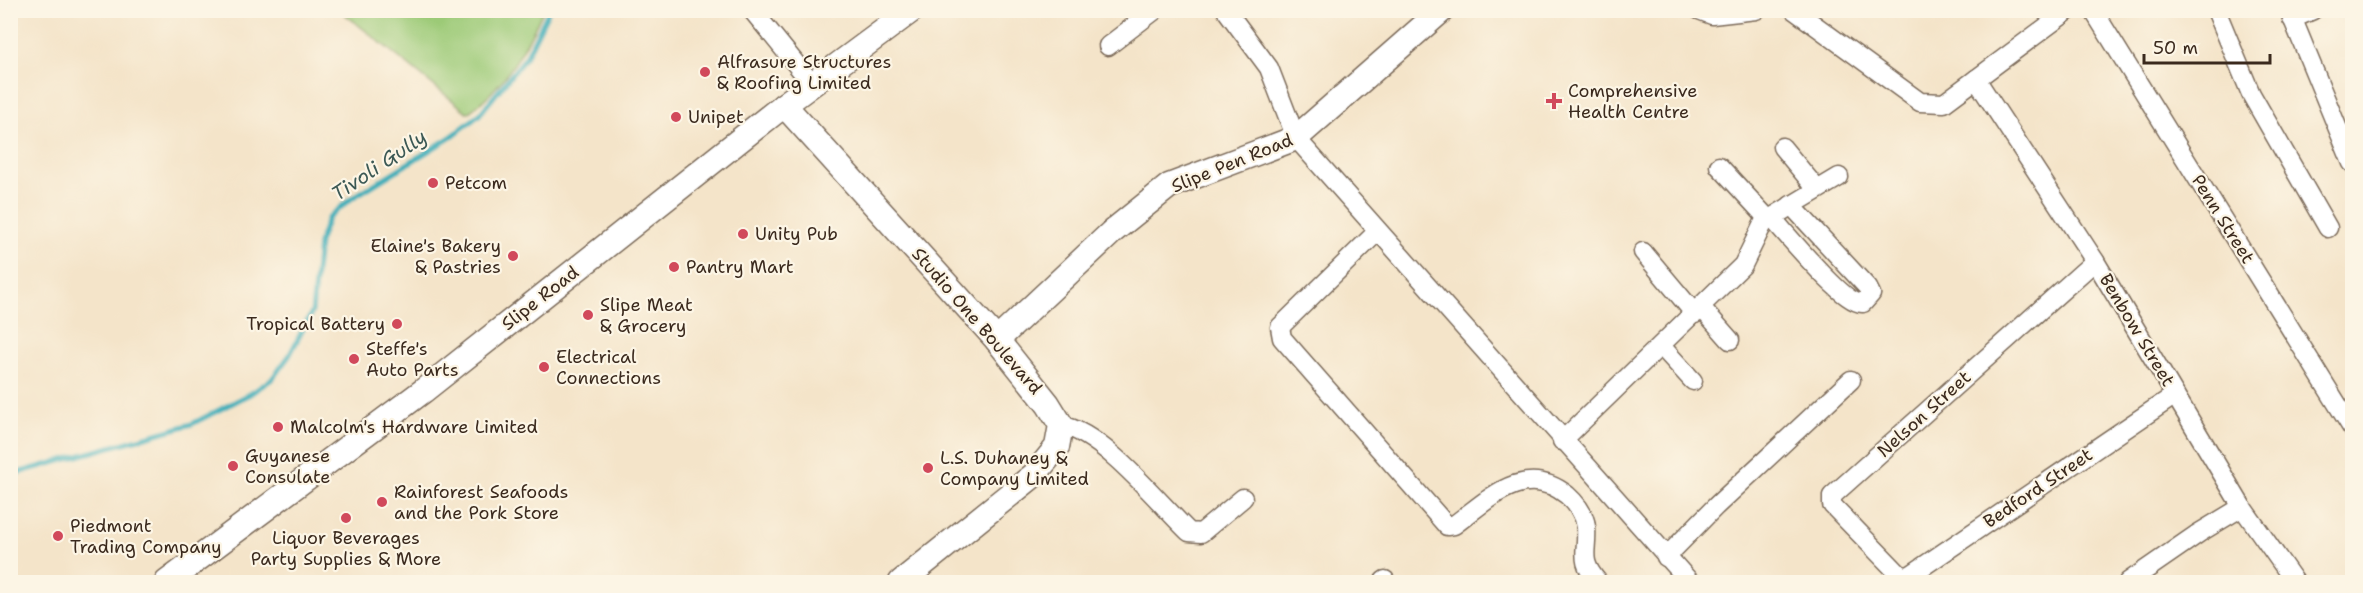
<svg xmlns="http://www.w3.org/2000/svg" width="2363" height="593" font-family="'Shantell Sans',sans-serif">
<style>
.green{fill:#9cca77;stroke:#6c7a4a;stroke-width:1.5}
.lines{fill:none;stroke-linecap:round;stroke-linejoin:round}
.stream{stroke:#3fafba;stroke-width:5}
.street-casing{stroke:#7c6b5a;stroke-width:21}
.secondary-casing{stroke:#7c6b5a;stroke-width:27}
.street{stroke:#fff;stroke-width:18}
.secondary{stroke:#fff;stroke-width:24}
.poi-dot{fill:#d1495b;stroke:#fcf5e5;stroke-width:2}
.labels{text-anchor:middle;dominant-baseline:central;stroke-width:4.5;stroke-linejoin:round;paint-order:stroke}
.poi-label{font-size:18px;fill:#3b2a1e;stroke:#fcf5e5;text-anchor:start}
.street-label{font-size:18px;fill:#3b2a1e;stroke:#fcf5e5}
.water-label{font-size:20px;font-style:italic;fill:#3c5955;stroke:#fcf5e5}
</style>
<rect width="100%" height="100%" fill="#fcf5e5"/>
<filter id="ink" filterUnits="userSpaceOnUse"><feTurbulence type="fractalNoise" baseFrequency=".0167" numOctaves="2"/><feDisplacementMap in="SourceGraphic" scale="12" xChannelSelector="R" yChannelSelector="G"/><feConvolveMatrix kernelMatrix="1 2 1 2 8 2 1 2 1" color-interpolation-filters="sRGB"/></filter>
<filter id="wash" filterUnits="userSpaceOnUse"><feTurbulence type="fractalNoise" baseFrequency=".008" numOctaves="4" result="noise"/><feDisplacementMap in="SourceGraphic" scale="24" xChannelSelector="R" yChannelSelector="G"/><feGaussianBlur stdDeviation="1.35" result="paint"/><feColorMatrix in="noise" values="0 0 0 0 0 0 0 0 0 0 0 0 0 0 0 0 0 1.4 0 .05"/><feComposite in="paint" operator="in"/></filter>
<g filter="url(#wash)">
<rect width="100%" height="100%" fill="#f4e4c9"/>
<path class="green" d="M341,11h202c-18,39 -39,76 -75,102z"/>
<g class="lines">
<polyline class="stream" points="10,475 192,424 250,394 272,379 289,356 312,312 319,243 328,218 352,198 451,137 479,115 526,57 549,10"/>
</g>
</g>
<g filter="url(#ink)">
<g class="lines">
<g class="street-casing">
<g id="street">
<polyline points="752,10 813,85"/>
<polyline points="1226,10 1269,68 1296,138 1690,582"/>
<polyline points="1699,10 1712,15 1756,10"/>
<polyline points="1794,10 1920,102 1944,103 2069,10"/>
<polyline points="2093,10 2352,428"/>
<polyline points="2216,10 2251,94 2328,228"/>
<polyline points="2289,10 2352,163"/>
<polyline points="2292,19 2313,10"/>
<polyline points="1108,46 1155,10"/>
<polyline points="1976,79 2095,261 2242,507 2295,582"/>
<polyline points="1782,147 1816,188"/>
<polyline points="1719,166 1768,219"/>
<path d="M1771,217c15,16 74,89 92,86l8,-9 -3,-6 -77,-83"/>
<path d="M1377,232l-97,95 2,11 165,188 7,-1c34,-25 70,-64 113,-30 9,8 18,20 19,32 2,26 -8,32 12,55"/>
<polyline points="1643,252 1695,314"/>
<polyline points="2095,261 1832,496 1832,505 1900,575 1909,576 2175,395"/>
<polyline points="1701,307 1730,340"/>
<polyline points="1661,346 1693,381"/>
<path d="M1061,425c43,9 95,75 128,107l12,1 42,-35"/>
<polyline points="1562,441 1743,265 1764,222 1839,177"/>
<polyline points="1666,557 1716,506 1851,380"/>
<polyline points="1383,582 1385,580"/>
<polyline points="2128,582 2199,533 2242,507"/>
</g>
</g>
<g class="secondary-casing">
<g id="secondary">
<polyline points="784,105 997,340 1048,404 1061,425 1057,447 1034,475 901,582"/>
<polyline points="997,340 1113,231 1169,186 1296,138 1442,10"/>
<polyline points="167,582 423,391 784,105 912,10"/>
</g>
</g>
<use href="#street" class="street"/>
<use href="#secondary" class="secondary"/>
</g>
</g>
<g class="poi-dot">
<circle cx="705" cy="72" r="6"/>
<path d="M1551 92h6v6h6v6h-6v6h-6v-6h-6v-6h6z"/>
<circle cx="676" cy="117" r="6"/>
<circle cx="433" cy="183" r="6"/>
<circle cx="743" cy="234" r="6"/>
<circle cx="513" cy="256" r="6"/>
<circle cx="674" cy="267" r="6"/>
<circle cx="588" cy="315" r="6"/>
<circle cx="397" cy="324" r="6"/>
<circle cx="354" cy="359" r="6"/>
<circle cx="544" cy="367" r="6"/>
<circle cx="278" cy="427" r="6"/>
<circle cx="233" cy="466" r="6"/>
<circle cx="928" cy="468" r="6"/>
<circle cx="382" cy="502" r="6"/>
<circle cx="346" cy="518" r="6"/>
<circle cx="58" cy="536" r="6"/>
</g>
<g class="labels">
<g class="poi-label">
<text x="717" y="62">Alfrasure Structures<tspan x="717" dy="21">&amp; Roofing Limited</tspan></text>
<text x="1568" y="91">Comprehensive<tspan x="1568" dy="21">Health Centre</tspan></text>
<text x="688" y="117">Unipet</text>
<text x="445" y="183">Petcom</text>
<text x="755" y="234">Unity Pub</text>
<text x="501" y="246" text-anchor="end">Elaine's Bakery<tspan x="501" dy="21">&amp; Pastries</tspan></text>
<text x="686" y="267">Pantry Mart</text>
<text x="600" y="305">Slipe Meat<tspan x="600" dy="21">&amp; Grocery</tspan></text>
<text x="385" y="324" text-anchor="end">Tropical Battery</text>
<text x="366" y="349">Steffe's<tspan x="366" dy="21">Auto Parts</tspan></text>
<text x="556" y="357">Electrical<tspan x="556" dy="21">Connections</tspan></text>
<text x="290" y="427">Malcolm's Hardware Limited</text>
<text x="245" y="456">Guyanese<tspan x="245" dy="21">Consulate</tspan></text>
<text x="940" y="458">L.S. Duhaney &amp;<tspan x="940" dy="21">Company Limited</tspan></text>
<text x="394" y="492">Rainforest Seafoods<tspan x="394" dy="21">and the Pork Store</tspan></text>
<text x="70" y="526">Piedmont<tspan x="70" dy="21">Trading Company</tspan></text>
<text x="346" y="538" text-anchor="middle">Liquor Beverages<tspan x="346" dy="21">Party Supplies &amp; More</tspan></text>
</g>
<g class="street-label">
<text transform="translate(1232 163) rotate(-22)">Slipe Pen Road</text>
<text transform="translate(2223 219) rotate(58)">Penn Street</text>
<text transform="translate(540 298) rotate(-38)">Slipe Road</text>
<text transform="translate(977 321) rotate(49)">Studio One Boulevard</text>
<text transform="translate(2137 330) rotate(59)">Benbow Street</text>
<text transform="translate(1924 414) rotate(-42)">Nelson Street</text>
<text transform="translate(2038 488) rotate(-34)">Bedford Street</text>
</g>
<g class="water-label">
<text transform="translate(379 165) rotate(-34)">Tivoli Gully</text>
</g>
</g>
<rect width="2363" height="593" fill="none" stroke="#fcf5e5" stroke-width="36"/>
<path d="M2144 54v9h126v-9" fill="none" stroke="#3b2a1e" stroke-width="3"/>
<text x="2153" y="54" font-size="18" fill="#3b2a1e" stroke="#fcf5e5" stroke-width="4.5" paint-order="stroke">50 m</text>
</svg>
